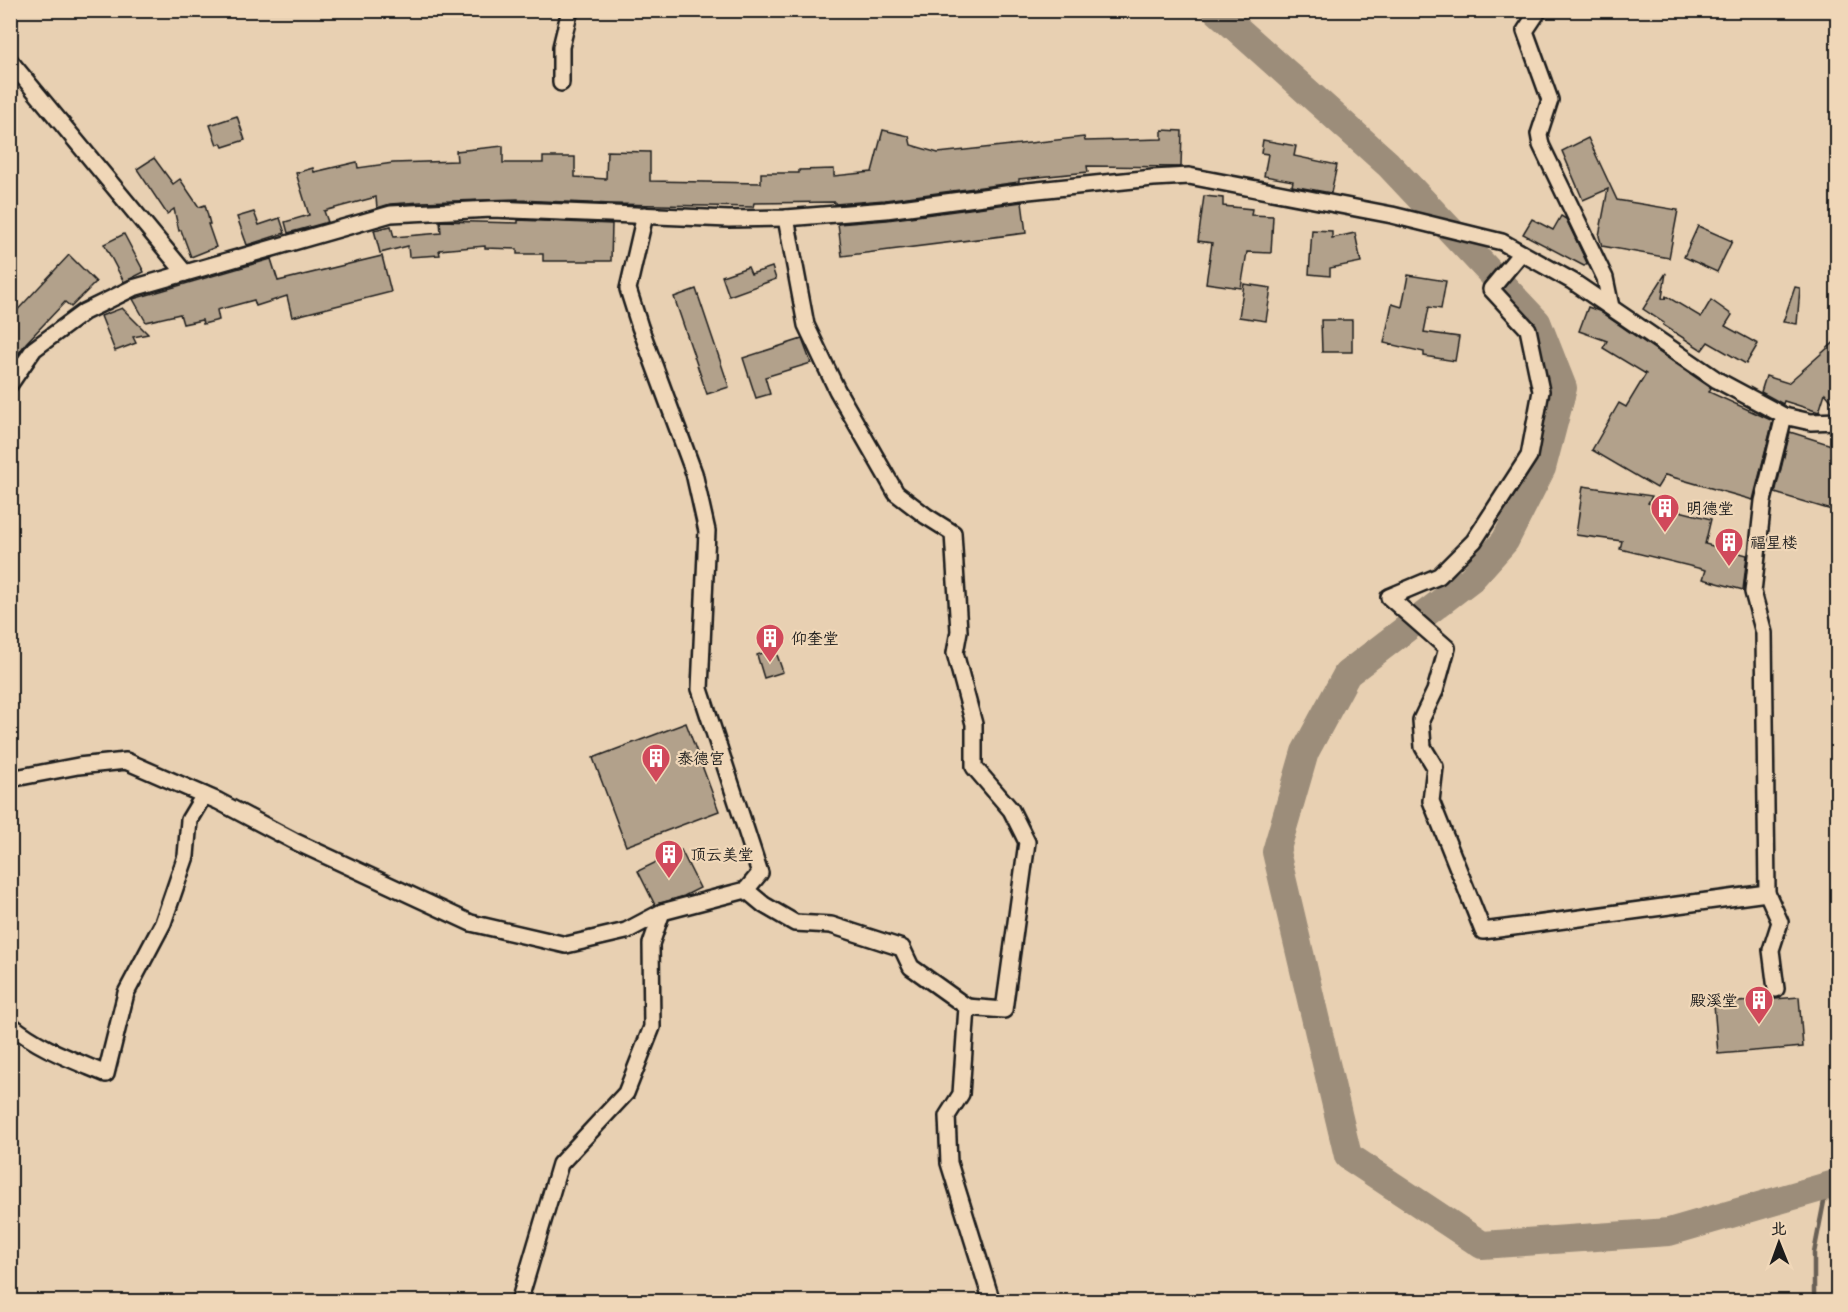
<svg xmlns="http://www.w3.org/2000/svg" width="1848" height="1312" font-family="Sriracha,'LXGW WenKai TC',sans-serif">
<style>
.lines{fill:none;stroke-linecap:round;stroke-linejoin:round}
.stream{stroke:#696054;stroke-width:4.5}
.river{stroke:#9c8d7a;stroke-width:28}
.building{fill:#b2a18b;stroke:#1c1c1c;stroke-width:1.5}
.minor-casing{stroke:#1c1c1c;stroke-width:20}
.minor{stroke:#f0d7b8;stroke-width:15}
.labels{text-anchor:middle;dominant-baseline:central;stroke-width:4.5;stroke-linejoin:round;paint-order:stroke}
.poi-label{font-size:16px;fill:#1c1c1c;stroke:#f0d7b8;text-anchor:start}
</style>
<rect width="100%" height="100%" fill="#e8d0b2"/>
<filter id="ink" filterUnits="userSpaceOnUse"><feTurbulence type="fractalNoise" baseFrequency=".0167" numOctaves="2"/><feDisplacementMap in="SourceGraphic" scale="12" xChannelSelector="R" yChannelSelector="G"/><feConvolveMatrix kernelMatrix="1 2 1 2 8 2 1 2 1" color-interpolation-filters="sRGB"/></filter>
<g filter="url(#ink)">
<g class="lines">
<polyline class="stream" points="1814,1302 1814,1253 1827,1186"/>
<polyline class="river" points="1216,10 1388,164 1537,322 1563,388 1542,468 1505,541 1471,579 1347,674 1305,752 1276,852 1348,1156 1482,1245 1669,1232 1838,1183"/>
</g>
<g class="building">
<polygon points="237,116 245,140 223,147 221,143 217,145 210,125"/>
<polygon points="883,130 909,136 911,145 938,153 1084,137 1085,141 1162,139 1162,130 1182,131 1181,167 1087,166 1088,172 1019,179 1019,182 885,200 835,204 835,202 754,203 753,207 612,204 518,200 518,199 421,202 390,204 377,208 376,197 324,211 328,222 288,233 285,222 309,215 296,173 313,168 314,172 357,162 358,168 393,163 457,161 456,151 503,146 503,163 543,163 543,157 575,157 575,177 606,179 607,151 650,152 650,181 761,183 761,173 799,173 799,170 834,169 834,176 872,172"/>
<polygon points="1588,138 1617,200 1678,210 1669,258 1602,246 1599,236 1608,189 1583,200 1562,151"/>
<polygon points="1263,140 1296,146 1294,156 1337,165 1331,193 1292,186 1293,181 1264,176 1268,154 1261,153"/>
<polygon points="154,158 173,184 180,179 199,207 205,205 210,224 208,224 216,247 191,257 181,230 179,231 174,209 167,214 137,169"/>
<polygon points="1204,196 1223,198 1223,206 1252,209 1251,215 1273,216 1271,253 1247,252 1241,288 1206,283 1212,243 1198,241"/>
<polygon points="1022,202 1026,233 842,256 838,224 887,220"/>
<polygon points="254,212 259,225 280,218 285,233 247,245 237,217"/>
<polygon points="1561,216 1566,219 1587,263 1584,266 1523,234 1532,219 1553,230"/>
<polygon points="518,220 612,224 611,261 543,261 543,254 517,254 517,249 485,248 485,246 439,250 440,255 409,257 408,246 380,253 374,230 391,226 394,237 441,233 440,221 518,223"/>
<polygon points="1698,226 1732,241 1717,272 1684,257"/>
<polygon points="1312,230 1332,231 1332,238 1355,233 1361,262 1330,268 1330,276 1309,274"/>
<polygon points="124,234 144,272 124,282 104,244"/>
<polygon points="69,255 96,282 71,307 65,302 26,343 10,365 10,318"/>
<polygon points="382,256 391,292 292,317 287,296 256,306 254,300 217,310 219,320 203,324 202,320 183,324 180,314 146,322 133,299 271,259 278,281"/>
<polygon points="748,267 751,274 772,267 776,279 729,296 722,276"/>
<polygon points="1666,273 1662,298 1665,299 1666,296 1701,317 1711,300 1732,315 1725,326 1758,344 1746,364 1708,342 1702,350 1663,325 1664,323 1643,309"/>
<polygon points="1408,275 1446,281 1441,309 1429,307 1424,332 1459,337 1455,361 1424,356 1424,352 1384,343 1392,304 1402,307"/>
<polygon points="1244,284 1271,288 1266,321 1239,317"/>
<polygon points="1795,287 1800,288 1797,324 1783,322"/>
<polygon points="696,289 729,387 707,394 674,297"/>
<polygon points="1588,307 1599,311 1711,388 1709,392 1773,421 1753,500 1665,475 1657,488 1592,450 1619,403 1626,407 1646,374 1603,348 1607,341 1579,331"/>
<polygon points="122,308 148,334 133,337 136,343 115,351 101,316"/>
<polygon points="1321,320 1352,320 1352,352 1322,352"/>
<polygon points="802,339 811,363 765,377 770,394 756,398 743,358"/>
<polygon points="1838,339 1838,409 1825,393 1819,412 1784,401 1783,404 1761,392 1766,376 1788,383"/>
<polygon points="1790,432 1838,447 1838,512 1775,493"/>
<polygon points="1583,486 1652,496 1648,503 1711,519 1705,544 1747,555 1743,590 1703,579 1706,570 1620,549 1622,541 1576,535"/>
<polygon points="775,649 783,672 764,678 757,655"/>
<polygon points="686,723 719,811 626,846 593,758"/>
<polygon points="681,850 700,888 684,896 655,905 638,871"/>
<polygon points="1799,997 1803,1047 1718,1054 1714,1004"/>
</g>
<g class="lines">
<g class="minor-casing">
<g id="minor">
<polyline points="1539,10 1525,31 1550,100 1539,134 1541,145 1605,278 1611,307"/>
<polyline points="10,61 185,273"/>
<polyline points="561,83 561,47 570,10"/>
<polyline points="786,218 806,325 837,390 896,493 926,516 953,533 959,631 955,653 974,724 974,767 1011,810 1027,842 1004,1010 967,1007"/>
<polyline points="1521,253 1491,289 1528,329 1541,391 1529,456 1474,541 1439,576 1389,597 1447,648 1435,691 1421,720 1423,747 1435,767 1431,801 1483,931 1767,893 1764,633 1753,592 1763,501 1784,416"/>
<polyline points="10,384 34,349 84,312 133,288 391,214 492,209 729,219 786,218 886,210 1028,191 1153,178 1189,176 1392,215 1502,242 1572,281 1717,380 1784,416 1811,422 1838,421"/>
<polyline points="10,779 78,766 126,761 218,801 294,841 471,923 566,945 626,931 662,912 746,890 760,873 700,689 707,531 694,473 640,327 628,289 645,215"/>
<polyline points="746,890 764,905 795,923 831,925 902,948 911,967 967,1007 961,1094 947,1116 949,1163 992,1302"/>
<polyline points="1767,893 1780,922 1771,950 1776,989"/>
<path d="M10,1024c28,24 63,36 96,50l20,-81 37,-70 23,-67 3,-36 15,-25"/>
<polyline points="519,1302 560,1164 626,1093 652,1027 651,944 662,912"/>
</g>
</g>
<use href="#minor" class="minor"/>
</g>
</g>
<defs>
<g id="building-pin" transform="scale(1.5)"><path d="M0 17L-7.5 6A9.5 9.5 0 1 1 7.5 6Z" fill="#d1495b" stroke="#f0d7b8"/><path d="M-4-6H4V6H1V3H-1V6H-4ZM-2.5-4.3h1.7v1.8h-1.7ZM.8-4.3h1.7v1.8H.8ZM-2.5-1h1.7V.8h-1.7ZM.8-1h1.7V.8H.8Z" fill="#fff"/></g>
</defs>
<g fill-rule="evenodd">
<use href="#building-pin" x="1665" y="508"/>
<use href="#building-pin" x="1729" y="542"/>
<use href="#building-pin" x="770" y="638"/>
<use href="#building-pin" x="656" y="758"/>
<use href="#building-pin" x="669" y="854"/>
<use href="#building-pin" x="1759" y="1000"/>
</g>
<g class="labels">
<g class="poi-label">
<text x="1686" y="508">明德堂</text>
<text x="1750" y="542">福星楼</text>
<text x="791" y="638">仰奎堂</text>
<text x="677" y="758">泰德宫</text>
<text x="690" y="854">顶云美堂</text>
<text x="1738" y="1000" text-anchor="end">殿溪堂</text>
</g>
</g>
<rect width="1848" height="1312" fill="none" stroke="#f0d7b8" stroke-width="36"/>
<rect x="18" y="18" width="1812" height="1276" fill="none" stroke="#1c1c1c" stroke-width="2" filter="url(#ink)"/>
<g transform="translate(1779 1243) rotate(359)" stroke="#f0d7b8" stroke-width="4.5" paint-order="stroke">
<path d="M0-4.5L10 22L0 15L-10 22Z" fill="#1c1c1c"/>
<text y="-9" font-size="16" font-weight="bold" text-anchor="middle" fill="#1c1c1c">北</text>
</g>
</svg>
